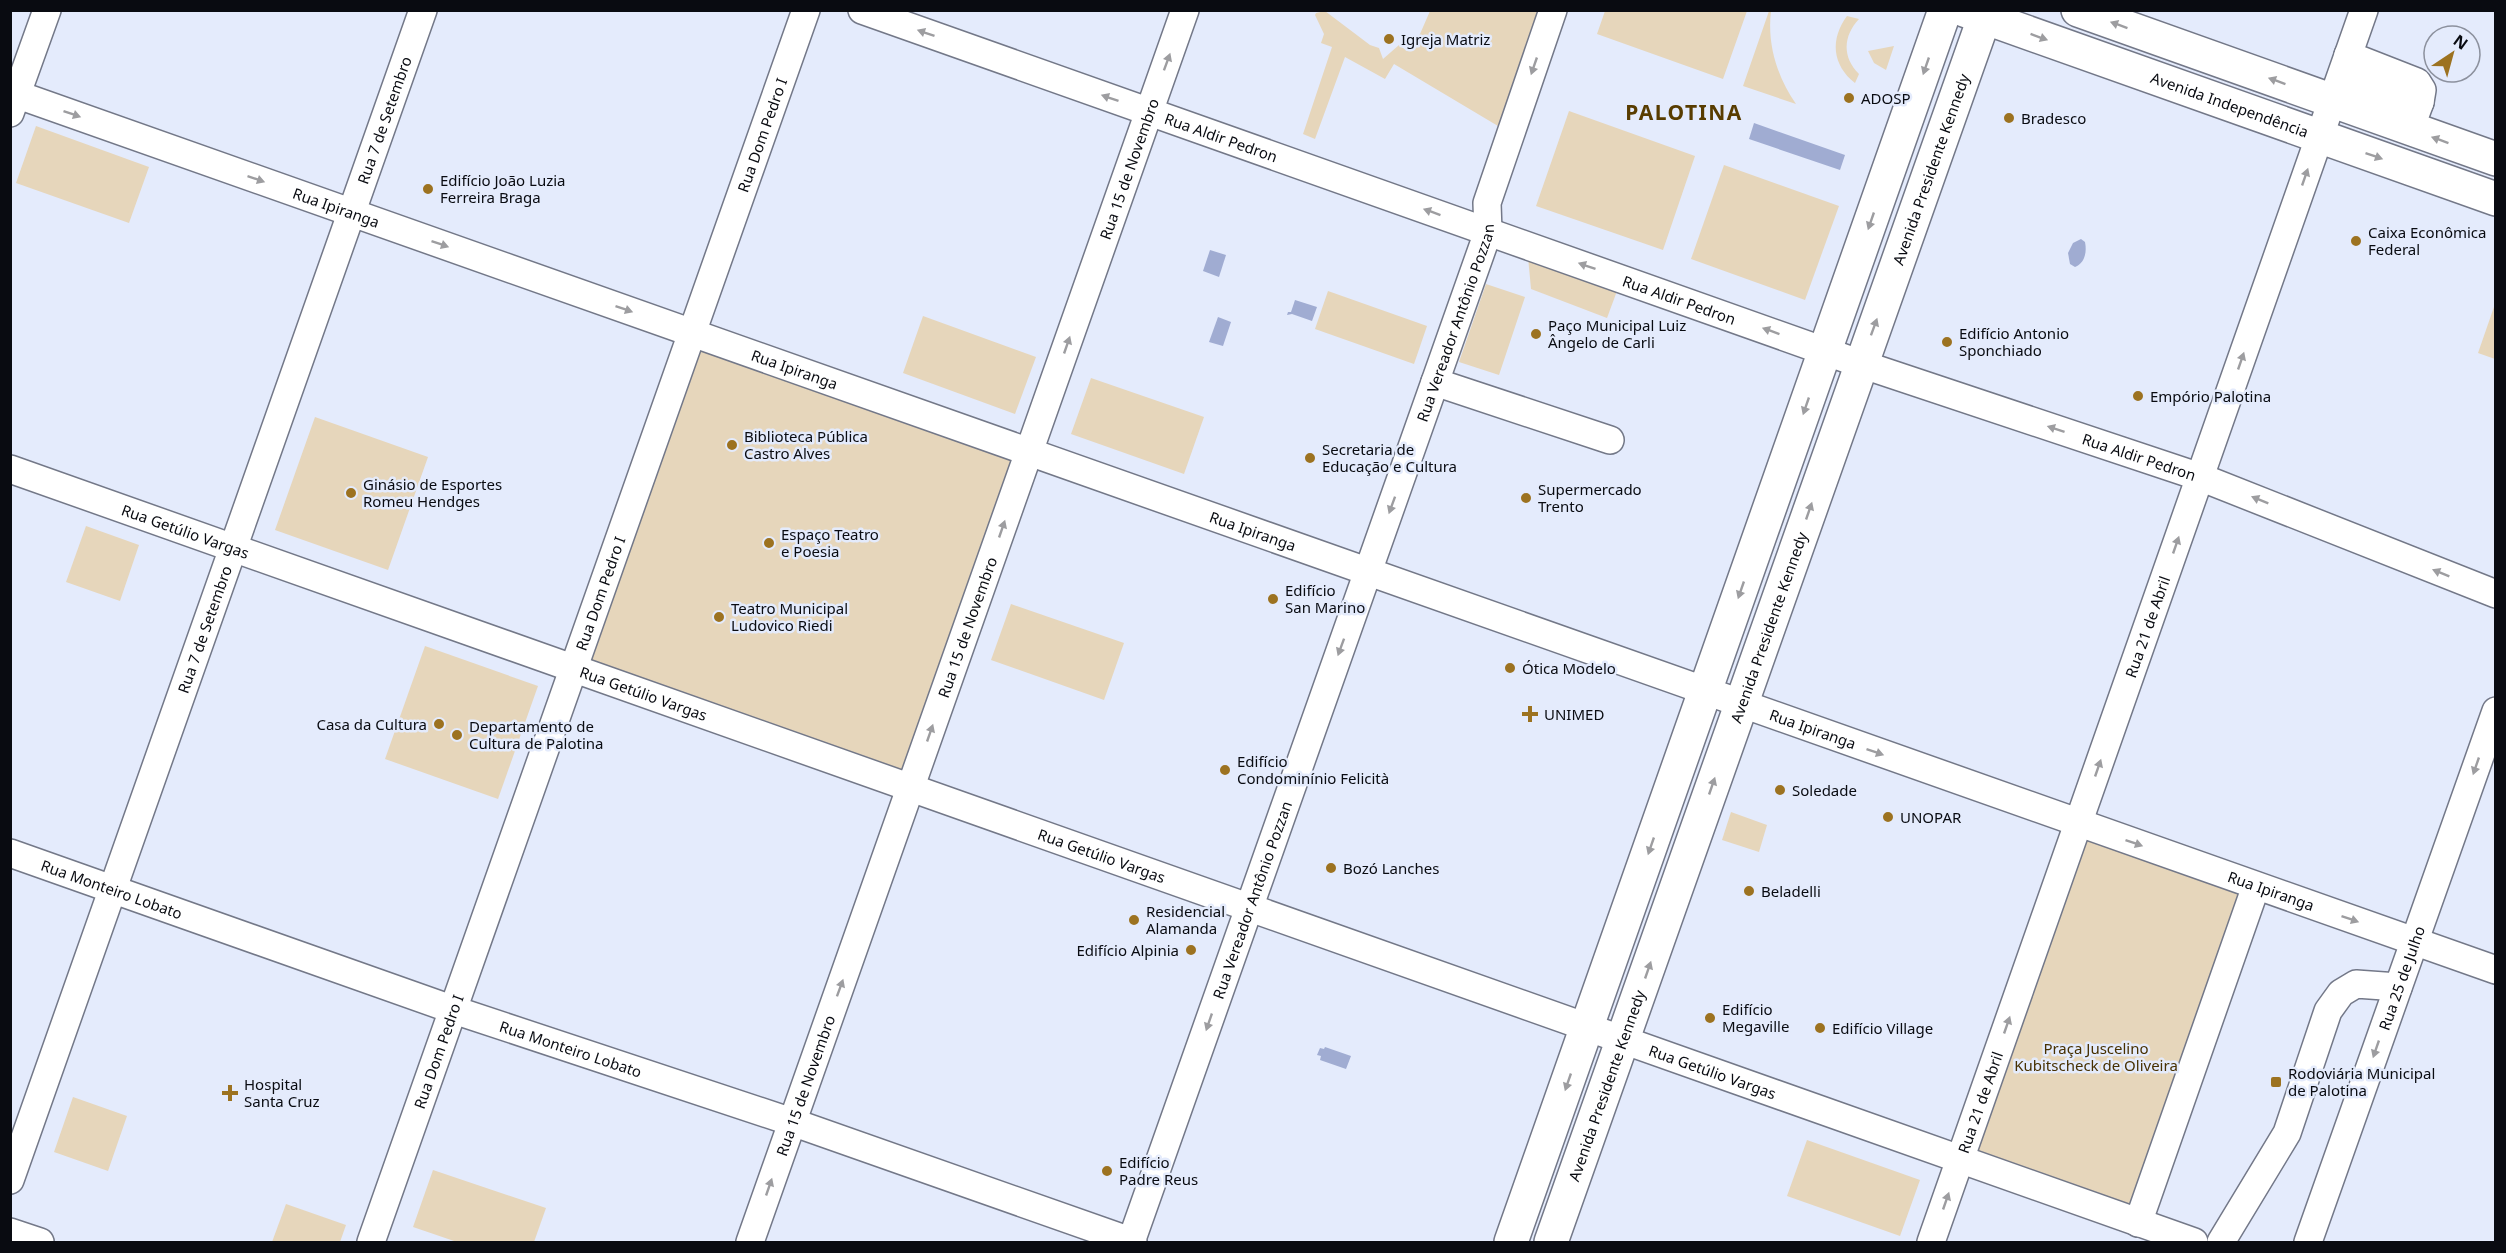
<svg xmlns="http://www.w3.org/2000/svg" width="2506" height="1253" font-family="'Noto Sans',sans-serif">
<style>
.green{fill:#e6d6bb}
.water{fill:#a0acd2}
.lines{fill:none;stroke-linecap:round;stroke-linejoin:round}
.minor-casing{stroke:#737888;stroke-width:30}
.major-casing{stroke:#737888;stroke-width:36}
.minor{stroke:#fff;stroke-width:27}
.major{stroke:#fff;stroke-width:33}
.oneway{fill:#9d9da0}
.poi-dot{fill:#9c7220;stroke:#e4ebfc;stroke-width:2}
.labels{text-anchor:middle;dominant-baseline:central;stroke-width:5;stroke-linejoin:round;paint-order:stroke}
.poi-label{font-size:15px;fill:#090b11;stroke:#e4ebfc;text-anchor:start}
.street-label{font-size:15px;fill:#090b11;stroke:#e4ebfc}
.park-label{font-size:15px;fill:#473000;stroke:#e4ebfc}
.district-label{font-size:21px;font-weight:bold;letter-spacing:1.5px;fill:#583c00;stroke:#e4ebfc}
</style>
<rect width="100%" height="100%" fill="#e4ebfc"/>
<g class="green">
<polygon points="1325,11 1370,45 1379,48 1383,59 1399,45 1407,51 1420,34 1430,11 1539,11 1498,126 1394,64 1385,79 1345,57 1315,139 1303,134 1332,47 1321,43 1324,34 1315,15 1316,13"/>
<polygon points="1605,11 1605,10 1747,11 1723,79 1597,34"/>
<path d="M1769,11h2c-4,34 6,65 25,93l-53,-18z"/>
<path d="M1847,16l12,3c-16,17 -17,38 0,55l-4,9c-23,-18 -25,-44 -8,-67z"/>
<polygon points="1894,46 1886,70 1874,63 1868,51"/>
<polygon points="1569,111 1695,156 1663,250 1536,206"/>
<polygon points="36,126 149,167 129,223 16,183"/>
<polygon points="1724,165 1839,206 1805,300 1691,259"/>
<polygon points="1528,257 1617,291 1607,318 1531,289"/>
<polygon points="1486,284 1525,297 1499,375 1459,362"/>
<polygon points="1328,291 1427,326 1414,364 1315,329"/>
<polygon points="2495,304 2495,359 2478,353"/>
<polygon points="923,316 1036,357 1015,414 903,373"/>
<polygon points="692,334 1029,452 911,788 574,668"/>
<polygon points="1091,378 1204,417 1184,474 1071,434"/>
<polygon points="315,417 428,457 388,570 275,530"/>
<polygon points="86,526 139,545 120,601 66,582"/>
<polygon points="1011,604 1124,643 1104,700 991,660"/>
<polygon points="425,646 538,686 498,799 385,759"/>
<polygon points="1731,812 1767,825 1759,852 1722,840"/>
<polygon points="2078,824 2256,886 2138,1223 1960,1160"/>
<polygon points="73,1097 127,1116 108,1171 54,1152"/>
<polygon points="1807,1140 1920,1180 1900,1236 1787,1196"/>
<polygon points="433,1170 546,1208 534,1242 457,1242 413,1227"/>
<polygon points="286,1204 346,1225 340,1242 272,1242"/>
</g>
<g class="water">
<polygon points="1754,123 1845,155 1840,170 1749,139"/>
<path d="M2081,239l4,3c2,10 0,21 -10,25l-5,-3 -2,-11 5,-10z"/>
<polygon points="1210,250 1226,255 1219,277 1203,271"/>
<polygon points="1295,300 1317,307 1312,321 1292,314 1287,315 1288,312 1291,312"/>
<polygon points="1218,317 1231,322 1223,346 1209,342"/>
<polygon points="1325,1047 1351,1056 1346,1069 1320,1060 1321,1056 1317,1055 1320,1048 1324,1049"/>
</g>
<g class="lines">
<g class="minor-casing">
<g id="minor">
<path id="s1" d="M862,10l999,354 339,113 296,117"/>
<polyline points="2348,55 2417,82 2422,90 2420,102"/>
<polyline points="2342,75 2420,102 2410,129"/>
<path id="s2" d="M10,92l2486,878"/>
<polyline points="10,113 47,10"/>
<polyline points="1435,382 1610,440"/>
<path id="s3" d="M10,469l2184,773"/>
<path id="s4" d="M10,853l444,157 338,112 341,120"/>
<path id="s5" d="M10,1180l413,-1170"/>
<polyline points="2138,1223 2256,886"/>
<polyline points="10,1232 40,1242"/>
<path id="s6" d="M371,1242l435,-1232"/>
<path id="s7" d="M750,1242l435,-1232"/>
<path id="s8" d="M1131,1242l357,-1010 -1,-29 66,-193"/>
<path id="s9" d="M1931,1242l433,-1232"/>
<polyline points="2221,1242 2287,1133 2328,1011 2341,993 2356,984 2398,987"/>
<path id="s10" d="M2308,1242l188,-531"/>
</g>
</g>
<g class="major-casing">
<g id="major">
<path id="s11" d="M1964,10l532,189"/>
<polyline points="2078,10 2496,159"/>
<polyline points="1511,1242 1945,10"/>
<path id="s12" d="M1551,1242l436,-1232"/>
</g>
</g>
<use href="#minor" class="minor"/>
<use href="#major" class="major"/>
</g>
<defs><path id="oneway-solid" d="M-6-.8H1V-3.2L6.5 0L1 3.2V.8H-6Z" transform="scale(1.5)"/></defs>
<g class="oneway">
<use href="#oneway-solid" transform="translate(2119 25) rotate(-160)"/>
<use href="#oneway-solid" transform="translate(926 33) rotate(-161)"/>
<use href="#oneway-solid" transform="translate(2039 37) rotate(20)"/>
<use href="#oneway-solid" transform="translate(1167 62) rotate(-70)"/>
<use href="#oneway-solid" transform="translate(1534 66) rotate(109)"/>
<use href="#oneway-solid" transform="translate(1926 66) rotate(109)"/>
<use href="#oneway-solid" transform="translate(2277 81) rotate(-160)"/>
<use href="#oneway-solid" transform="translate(1110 98) rotate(-161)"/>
<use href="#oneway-solid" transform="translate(72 114) rotate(19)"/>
<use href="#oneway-solid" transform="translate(2440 140) rotate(-160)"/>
<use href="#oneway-solid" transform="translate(2374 156) rotate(19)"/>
<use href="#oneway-solid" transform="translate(2305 177) rotate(-71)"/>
<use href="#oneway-solid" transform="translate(256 179) rotate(19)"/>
<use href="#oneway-solid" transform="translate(1432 212) rotate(-160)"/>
<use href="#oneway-solid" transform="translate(1871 221) rotate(109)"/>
<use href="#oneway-solid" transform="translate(440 244) rotate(19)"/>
<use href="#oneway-solid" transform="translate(1587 266) rotate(-161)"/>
<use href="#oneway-solid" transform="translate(624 309) rotate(19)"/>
<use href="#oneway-solid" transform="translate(1874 327) rotate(-70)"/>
<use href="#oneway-solid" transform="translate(1771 331) rotate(-160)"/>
<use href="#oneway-solid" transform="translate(1067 345) rotate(-71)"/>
<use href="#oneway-solid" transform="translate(2241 361) rotate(-71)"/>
<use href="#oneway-solid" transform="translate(1806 406) rotate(109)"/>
<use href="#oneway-solid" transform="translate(2056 429) rotate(-162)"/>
<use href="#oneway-solid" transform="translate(2260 500) rotate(-158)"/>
<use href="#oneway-solid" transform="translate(1392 505) rotate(110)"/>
<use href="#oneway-solid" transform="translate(1809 511) rotate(-71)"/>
<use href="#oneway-solid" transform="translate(1002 529) rotate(-71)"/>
<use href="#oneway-solid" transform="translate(2176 545) rotate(-71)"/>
<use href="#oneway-solid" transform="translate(2441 573) rotate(-158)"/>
<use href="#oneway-solid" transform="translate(1741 590) rotate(109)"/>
<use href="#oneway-solid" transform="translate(1341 647) rotate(110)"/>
<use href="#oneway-solid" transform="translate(930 733) rotate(-71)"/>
<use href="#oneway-solid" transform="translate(1875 752) rotate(19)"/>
<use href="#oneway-solid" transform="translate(2476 766) rotate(109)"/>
<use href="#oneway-solid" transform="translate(2098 768) rotate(-71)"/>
<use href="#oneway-solid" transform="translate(1712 786) rotate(-71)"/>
<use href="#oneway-solid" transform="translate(2134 843) rotate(19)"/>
<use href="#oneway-solid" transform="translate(1651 846) rotate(109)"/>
<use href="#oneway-solid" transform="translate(2350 919) rotate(19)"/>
<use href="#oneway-solid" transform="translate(1648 970) rotate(-71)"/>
<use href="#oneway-solid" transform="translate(840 988) rotate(-70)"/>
<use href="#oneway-solid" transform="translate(1209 1022) rotate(109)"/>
<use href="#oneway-solid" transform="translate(2007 1025) rotate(-71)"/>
<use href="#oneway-solid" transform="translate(2376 1049) rotate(109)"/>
<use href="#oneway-solid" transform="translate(1568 1082) rotate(109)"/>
<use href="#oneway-solid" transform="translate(769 1187) rotate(-71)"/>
<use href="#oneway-solid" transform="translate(1946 1201) rotate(-71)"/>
</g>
<g class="poi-dot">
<circle cx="1389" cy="39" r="6"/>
<circle cx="1849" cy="98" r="6"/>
<circle cx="2009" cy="118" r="6"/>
<circle cx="428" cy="189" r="6"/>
<circle cx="2356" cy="241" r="6"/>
<circle cx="1536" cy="334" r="6"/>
<circle cx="1947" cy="342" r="6"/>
<circle cx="2138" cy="396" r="6"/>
<circle cx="732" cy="445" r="6"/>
<circle cx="1310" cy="458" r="6"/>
<circle cx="351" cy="493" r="6"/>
<circle cx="1526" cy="498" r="6"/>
<circle cx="769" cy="543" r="6"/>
<circle cx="1273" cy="599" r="6"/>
<circle cx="719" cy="617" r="6"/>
<circle cx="1510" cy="668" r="6"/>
<path d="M1527 705h6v6h6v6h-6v6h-6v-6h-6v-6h6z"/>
<circle cx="439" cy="724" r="6"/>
<circle cx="457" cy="735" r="6"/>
<circle cx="1225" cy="770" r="6"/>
<circle cx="1780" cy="790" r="6"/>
<circle cx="1888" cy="817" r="6"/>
<circle cx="1331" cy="868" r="6"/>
<circle cx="1749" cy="891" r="6"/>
<circle cx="1134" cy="920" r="6"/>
<circle cx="1191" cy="950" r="6"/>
<circle cx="1710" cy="1018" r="6"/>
<circle cx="1820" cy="1028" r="6"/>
<rect x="2270" y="1076" width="12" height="12" rx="3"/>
<path d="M227 1084h6v6h6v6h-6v6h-6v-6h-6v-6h6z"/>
<circle cx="1107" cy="1171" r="6"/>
</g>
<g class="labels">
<g class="poi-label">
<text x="1401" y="39">Igreja Matriz</text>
<text x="1861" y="98">ADOSP</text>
<text x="2021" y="118">Bradesco</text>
<text x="440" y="180">Edifício João Luzia<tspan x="440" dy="17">Ferreira Braga</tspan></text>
<text x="2368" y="232">Caixa Econômica<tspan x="2368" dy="17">Federal</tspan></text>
<text x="1548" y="325">Paço Municipal Luiz<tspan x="1548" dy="17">Ângelo de Carli</tspan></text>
<text x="1959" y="333">Edifício Antonio<tspan x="1959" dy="17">Sponchiado</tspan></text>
<text x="2150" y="396">Empório Palotina</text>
<text x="744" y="436">Biblioteca Pública<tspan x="744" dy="17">Castro Alves</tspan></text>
<text x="1322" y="449">Secretaria de<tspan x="1322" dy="17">Educação e Cultura</tspan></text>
<text x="363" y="484">Ginásio de Esportes<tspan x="363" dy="17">Romeu Hendges</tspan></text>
<text x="1538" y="489">Supermercado<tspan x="1538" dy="17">Trento</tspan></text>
<text x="781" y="534">Espaço Teatro<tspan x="781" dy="17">e Poesia</tspan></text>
<text x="1285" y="590">Edifício<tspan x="1285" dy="17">San Marino</tspan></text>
<text x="731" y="608">Teatro Municipal<tspan x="731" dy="17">Ludovico Riedi</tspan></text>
<text x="1522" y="668">Ótica Modelo</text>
<text x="1544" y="714">UNIMED</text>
<text x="427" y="724" text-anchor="end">Casa da Cultura</text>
<text x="469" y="726">Departamento de<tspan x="469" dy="17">Cultura de Palotina</tspan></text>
<text x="1237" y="761">Edifício<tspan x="1237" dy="17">Condominínio Felicità</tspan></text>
<text x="1792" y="790">Soledade</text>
<text x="1900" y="817">UNOPAR</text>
<text x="1343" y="868">Bozó Lanches</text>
<text x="1761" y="891">Beladelli</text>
<text x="1146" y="911">Residencial<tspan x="1146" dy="17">Alamanda</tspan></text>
<text x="1179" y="950" text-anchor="end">Edifício Alpinia</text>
<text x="1722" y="1009">Edifício<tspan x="1722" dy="17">Megaville</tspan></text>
<text x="1832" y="1028">Edifício Village</text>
<text x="2288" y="1073">Rodoviária Municipal<tspan x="2288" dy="17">de Palotina</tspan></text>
<text x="244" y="1084">Hospital<tspan x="244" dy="17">Santa Cruz</tspan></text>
<text x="1119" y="1162">Edifício<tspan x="1119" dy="17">Padre Reus</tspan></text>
</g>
<g class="street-label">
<text stroke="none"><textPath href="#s11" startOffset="282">Avenida Independência</textPath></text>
<text stroke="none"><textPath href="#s5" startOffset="1124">Rua 7 de Setembro</textPath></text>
<text stroke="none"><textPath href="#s6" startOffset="1174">Rua Dom Pedro I</textPath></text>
<text stroke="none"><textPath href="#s1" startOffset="381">Rua Aldir Pedron</textPath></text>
<text stroke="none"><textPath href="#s7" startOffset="1138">Rua 15 de Novembro</textPath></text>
<text stroke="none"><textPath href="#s12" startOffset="1138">Avenida Presidente Kennedy</textPath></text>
<text stroke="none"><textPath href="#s2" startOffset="346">Rua Ipiranga</textPath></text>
<text stroke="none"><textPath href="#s1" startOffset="867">Rua Aldir Pedron</textPath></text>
<text stroke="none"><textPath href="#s8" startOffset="975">Rua Vereador Antônio Pozzan</textPath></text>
<text stroke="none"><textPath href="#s2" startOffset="832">Rua Ipiranga</textPath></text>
<text stroke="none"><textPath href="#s1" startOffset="1353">Rua Aldir Pedron</textPath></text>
<text stroke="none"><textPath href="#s3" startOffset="186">Rua Getúlio Vargas</textPath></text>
<text stroke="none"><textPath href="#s2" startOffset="1318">Rua Ipiranga</textPath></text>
<text stroke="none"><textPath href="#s6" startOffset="688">Rua Dom Pedro I</textPath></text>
<text stroke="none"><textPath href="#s12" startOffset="652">Avenida Presidente Kennedy</textPath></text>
<text stroke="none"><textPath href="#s9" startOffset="652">Rua 21 de Abril</textPath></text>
<text stroke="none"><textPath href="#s7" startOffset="652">Rua 15 de Novembro</textPath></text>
<text stroke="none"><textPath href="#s5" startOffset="584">Rua 7 de Setembro</textPath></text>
<text stroke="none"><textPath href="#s3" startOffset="672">Rua Getúlio Vargas</textPath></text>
<text stroke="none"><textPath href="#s2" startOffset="1912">Rua Ipiranga</textPath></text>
<text stroke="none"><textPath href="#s3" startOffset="1158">Rua Getúlio Vargas</textPath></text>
<text stroke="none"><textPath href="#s4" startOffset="108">Rua Monteiro Lobato</textPath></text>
<text stroke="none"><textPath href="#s2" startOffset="2398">Rua Ipiranga</textPath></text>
<text stroke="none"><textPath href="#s8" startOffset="363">Rua Vereador Antônio Pozzan</textPath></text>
<text stroke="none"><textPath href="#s10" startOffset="280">Rua 25 de Julho</textPath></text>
<text stroke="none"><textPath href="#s4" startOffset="594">Rua Monteiro Lobato</textPath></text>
<text stroke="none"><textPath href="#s6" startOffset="202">Rua Dom Pedro I</textPath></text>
<text stroke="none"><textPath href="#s3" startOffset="1806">Rua Getúlio Vargas</textPath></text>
<text stroke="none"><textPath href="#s7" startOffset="166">Rua 15 de Novembro</textPath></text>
<text stroke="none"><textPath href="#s12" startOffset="166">Avenida Presidente Kennedy</textPath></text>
<text stroke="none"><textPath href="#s9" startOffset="148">Rua 21 de Abril</textPath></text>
</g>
<g class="park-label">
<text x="2096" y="1048">Praça Juscelino<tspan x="2096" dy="17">Kubitscheck de Oliveira</tspan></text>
</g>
<g class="district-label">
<text x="1684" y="112">PALOTINA</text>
</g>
</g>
<rect width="2506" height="1253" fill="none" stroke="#090b11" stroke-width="24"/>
<g transform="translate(2452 54) rotate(36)"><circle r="28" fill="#e4ebfc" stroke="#8c919e" stroke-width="1.5"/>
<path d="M0-4.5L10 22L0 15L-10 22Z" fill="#9c7220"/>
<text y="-9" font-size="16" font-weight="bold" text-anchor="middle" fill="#090b11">N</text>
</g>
</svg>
